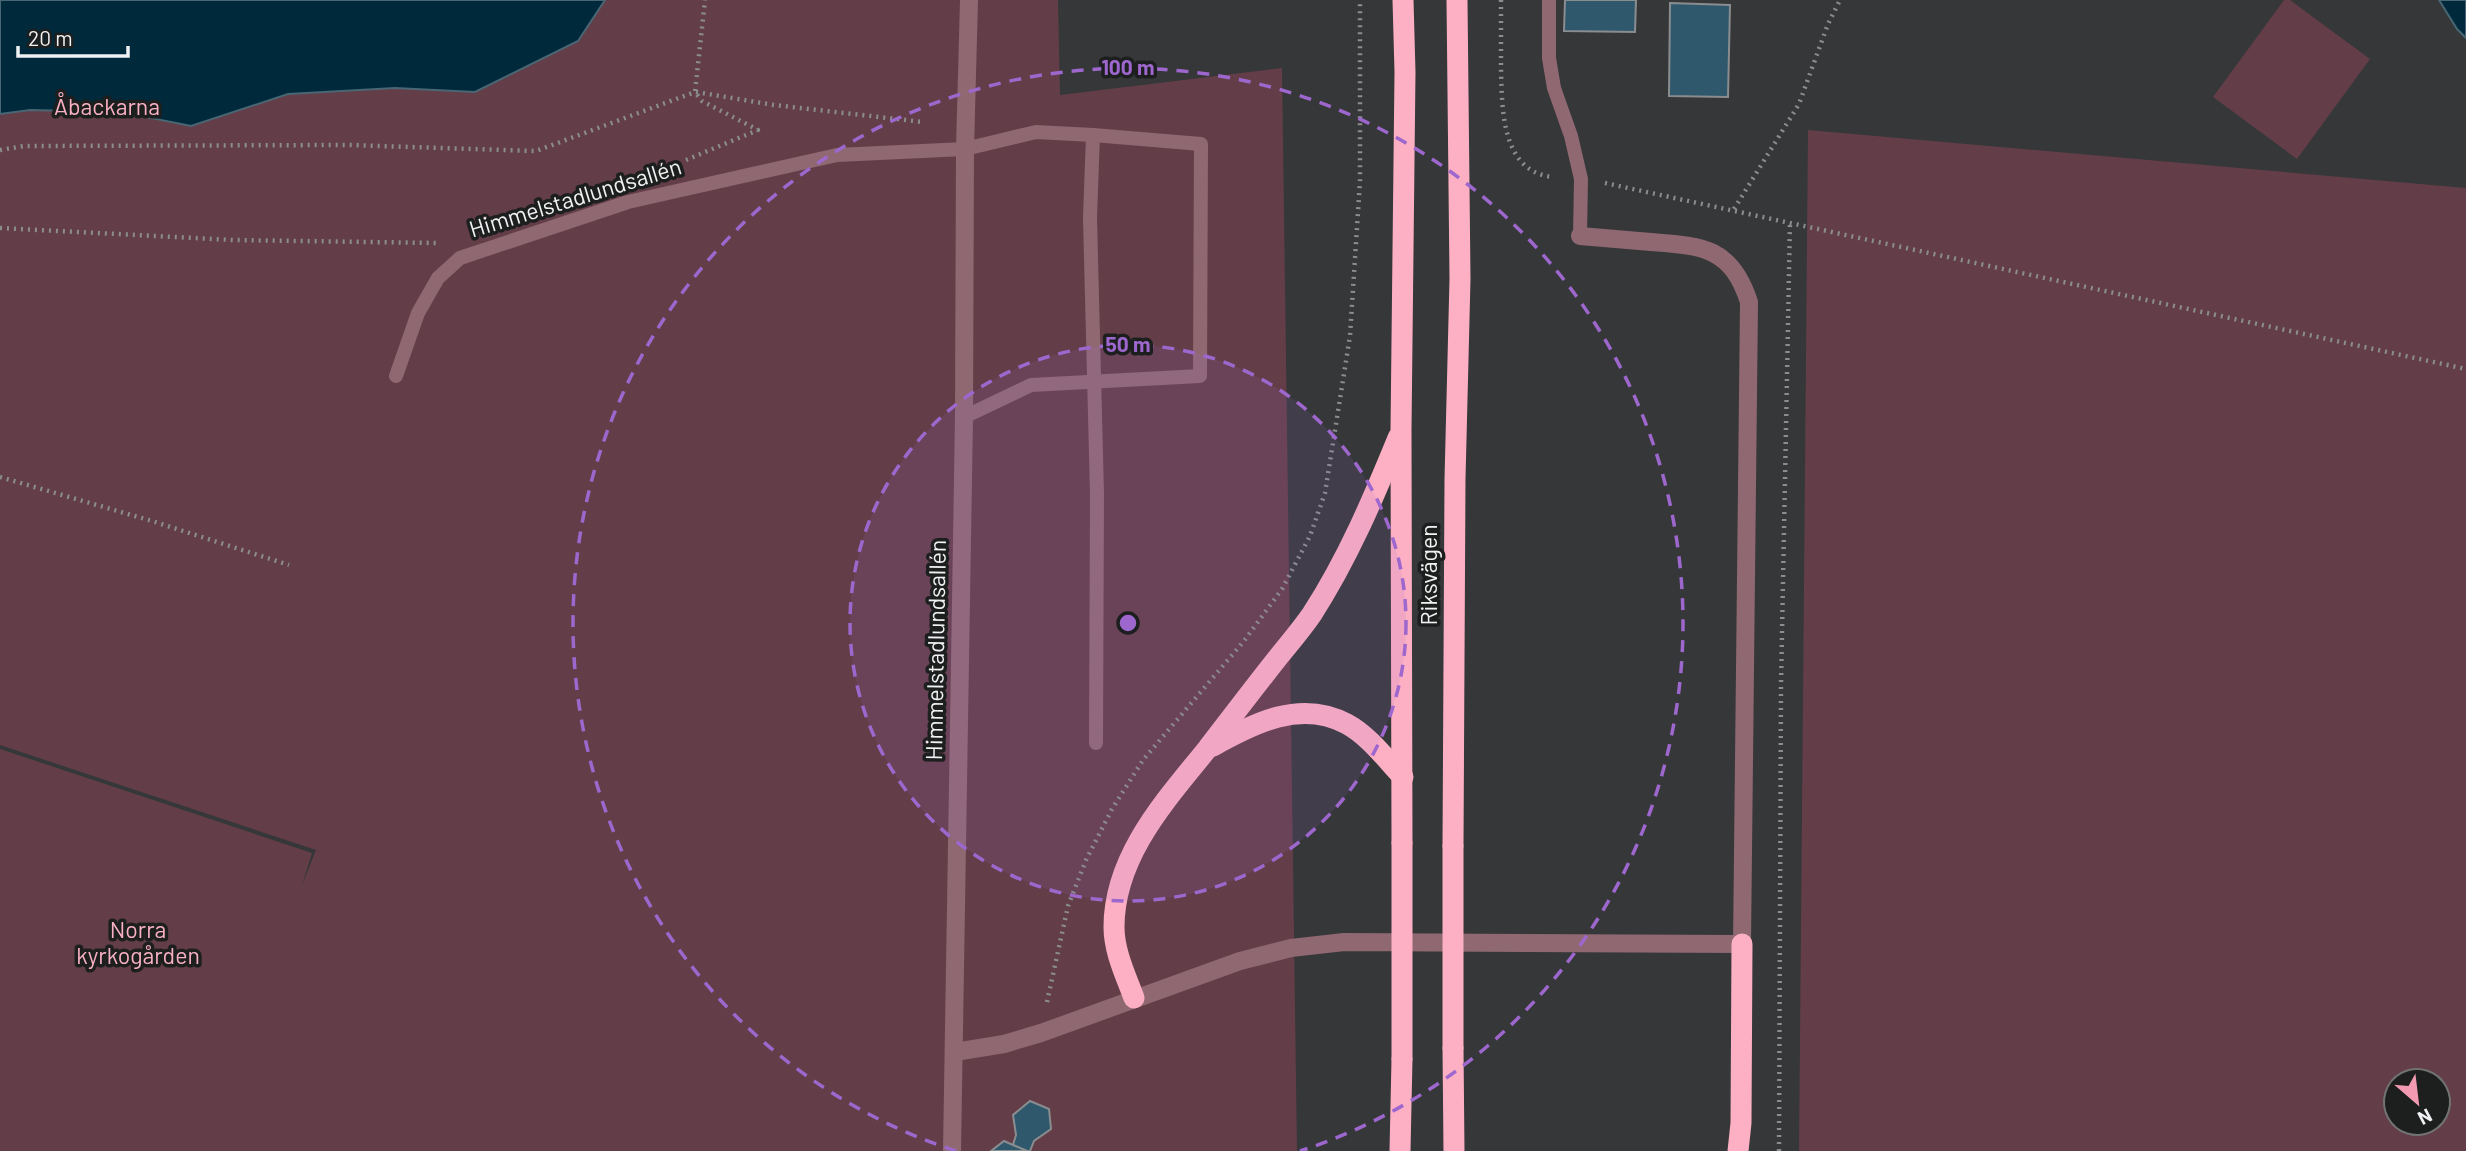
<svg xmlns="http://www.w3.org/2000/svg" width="2466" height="1151" font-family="Barlow,sans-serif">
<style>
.green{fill:#633e48;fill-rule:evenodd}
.water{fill:#002a3c;stroke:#486673;stroke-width:2}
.building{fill:#2f586c;stroke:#8a8d8f;stroke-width:2}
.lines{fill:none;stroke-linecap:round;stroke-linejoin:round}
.path{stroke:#8b8d8f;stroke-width:4.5;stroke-dasharray:2 5;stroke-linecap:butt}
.lane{stroke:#906872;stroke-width:14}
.street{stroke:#906872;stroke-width:18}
.highway{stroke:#fdb0c3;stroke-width:21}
.highway-bridge{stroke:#fdb0c3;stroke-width:21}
.ring{fill:none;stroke:#9e67ce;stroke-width:3.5;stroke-dasharray:12 9}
.labels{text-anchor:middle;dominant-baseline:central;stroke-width:7;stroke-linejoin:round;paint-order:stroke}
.park-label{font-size:23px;fill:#f9b1c3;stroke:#1d1f1f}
.street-label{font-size:23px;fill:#eff1f2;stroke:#1d1f1f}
.centre{fill:#9e67ce;stroke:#1d1f1f;stroke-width:3.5}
.ring-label{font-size:21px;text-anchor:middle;font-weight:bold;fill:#9e67ce;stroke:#1d1f1f;stroke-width:7;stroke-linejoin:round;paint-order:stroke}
</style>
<rect width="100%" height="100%" fill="#353739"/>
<g class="green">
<polygon points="0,0 1058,0 1060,95 1282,68 1297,1151 0,1151 0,749 312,853 302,885 316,850 0,745"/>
<polygon points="2284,0 2290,0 2370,59 2297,159 2213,97"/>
<path d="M1808,130l658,58v963h-667zM2396,1081h42v42h-42z"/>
</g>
<g class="water">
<polygon points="0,0 605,0 578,41 475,92 395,88 288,94 191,126 121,112 30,110 0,114"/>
<polygon points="2439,0 2466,0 2466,38 2457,29"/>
</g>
<g class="building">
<polygon points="1565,0 1636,0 1635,32 1564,31"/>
<polygon points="1670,3 1730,5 1728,97 1669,96"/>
<polygon points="1030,1101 1049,1109 1051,1129 1034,1141 1030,1151 1027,1151 1013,1145 1016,1135 1013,1115"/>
<polygon points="1004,1141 1013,1145 1027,1151 991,1151"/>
</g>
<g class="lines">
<g class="path">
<path d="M1501,0c0,22 0,44 0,66 1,40 -1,107 53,111"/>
<polyline points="696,92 774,105 923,122"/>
<polyline points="0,150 24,146 348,145 536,151 695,92 705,0"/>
<polyline points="686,160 758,130 702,101 695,92"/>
<polyline points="1605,183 2466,369"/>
<polyline points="1734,209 1799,104 1828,24 1840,0"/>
<polyline points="0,228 233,240 437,243"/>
<polyline points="0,477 152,521 289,565"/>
<polyline points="1047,1002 1068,906 1086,860 1112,809 1143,760 1244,641 1282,589 1310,536 1325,493 1350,336 1360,181 1360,0"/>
<polyline points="1779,1151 1781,685 1790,222"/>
</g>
<g class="lane">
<polyline points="1549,0 1549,58 1554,88 1571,136 1581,179 1580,236"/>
<polyline points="396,376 418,313 438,278 460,258 628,202 837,155 965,149 1036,132 1093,135 1090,218 1097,494 1096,743"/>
<polyline points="964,417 1031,385 1200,376 1201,144 1093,135"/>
</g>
<g class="street">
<path d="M955,1052l49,-8 37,-11 199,-72 51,-13 53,-6 398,2 7,-642c-18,-55 -46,-56 -98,-60 -23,-2 -47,-4 -71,-6"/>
<polyline points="952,1151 964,417 965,149 969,0"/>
</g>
<g class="highway">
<path d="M1213,746c41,-23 88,-47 134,-22 22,12 39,35 56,53"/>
<polyline points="1402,843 1401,430 1405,72 1403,0"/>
<polyline points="1453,846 1455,479 1460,279 1457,0"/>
<path d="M1134,998c-8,-22 -20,-46 -20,-71 0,-71 52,-127 94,-179 23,-30 45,-59 68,-88 12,-15 25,-30 36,-46 36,-56 61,-115 86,-176"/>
<polyline points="1453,1048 1454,1151"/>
<polyline points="1400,1151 1402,1059"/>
<polyline points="1738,1151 1741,1123 1742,944"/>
</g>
<g class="highway-bridge">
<polyline points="1402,843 1402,1059"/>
<polyline points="1453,846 1453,1048"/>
</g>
</g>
<circle cx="1128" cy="623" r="278" fill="#9e67ce" fill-opacity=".12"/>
<g class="ring">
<circle cx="1128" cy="623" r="278"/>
<path d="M956 1151A555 555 0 1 1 1300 1151"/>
</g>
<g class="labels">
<g class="park-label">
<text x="107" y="106">Åbackarna</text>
<text x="138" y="929">Norra<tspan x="138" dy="26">kyrkogården</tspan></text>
</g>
<g class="street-label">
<text transform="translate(575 197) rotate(-17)">Himmelstadlundsallén</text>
<text transform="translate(1428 575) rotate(-90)">Riksvägen</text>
<text transform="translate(935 650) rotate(-89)">Himmelstadlundsallén</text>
</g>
</g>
<circle cx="1128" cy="623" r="10" class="centre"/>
<g class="ring-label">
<text x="1128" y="75">100 m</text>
<text x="1128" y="352">50 m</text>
</g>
<g transform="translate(2417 1102) rotate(152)"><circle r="33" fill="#1d1f1f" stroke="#717373" stroke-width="2"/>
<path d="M0-5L12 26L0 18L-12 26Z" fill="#f19ab1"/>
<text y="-10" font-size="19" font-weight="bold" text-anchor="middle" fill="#eff1f2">N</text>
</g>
<path d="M18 46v10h110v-10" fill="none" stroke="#eff1f2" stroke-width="3.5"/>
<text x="28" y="46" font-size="21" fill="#eff1f2" stroke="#1d1f1f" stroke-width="5" paint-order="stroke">20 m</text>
</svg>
